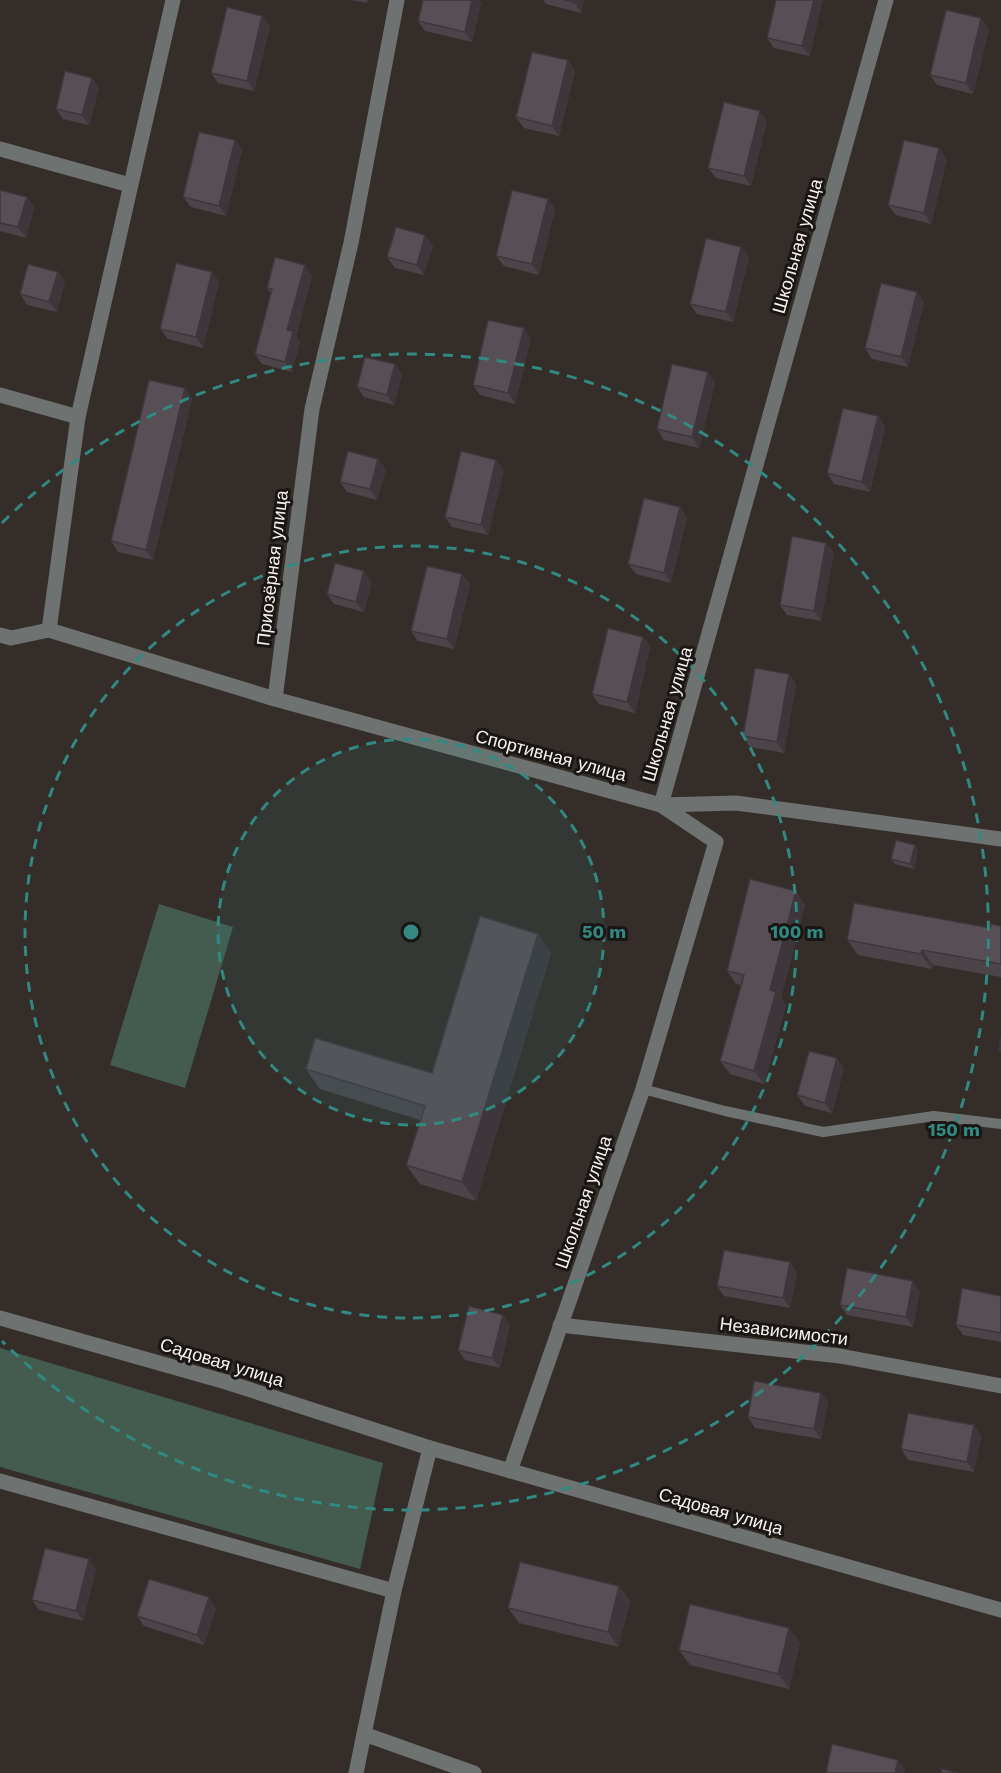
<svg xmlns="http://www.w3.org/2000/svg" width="1001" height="1773" font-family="'Work Sans',sans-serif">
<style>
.green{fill:#435c4f}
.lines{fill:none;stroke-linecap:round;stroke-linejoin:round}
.service{stroke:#6e7371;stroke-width:10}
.minor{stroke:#6e7371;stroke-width:15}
.wall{fill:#4b4449}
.shaded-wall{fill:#3d373c}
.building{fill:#574f55;stroke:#3d373c;stroke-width:1.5}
.ring{fill:none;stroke:#328982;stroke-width:3;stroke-dasharray:10 8}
.labels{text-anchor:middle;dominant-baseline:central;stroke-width:6;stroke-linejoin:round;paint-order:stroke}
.street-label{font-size:18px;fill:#f8f3f0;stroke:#1a1614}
.centre{fill:#328982;stroke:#1a1614;stroke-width:3}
.ring-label{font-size:18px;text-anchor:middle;font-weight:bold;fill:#328982;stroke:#1a1614;stroke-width:6;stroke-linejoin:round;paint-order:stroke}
</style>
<rect width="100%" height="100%" fill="#352d29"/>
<g class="green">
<polygon points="159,904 233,927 185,1088 110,1065"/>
<polygon points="0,1348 383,1463 360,1569 0,1467"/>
</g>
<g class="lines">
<polyline class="service" points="643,1089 725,1111 823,1132 934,1116 1001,1124"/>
<g class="minor">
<polyline points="173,0 78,417 49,630 275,699 661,805 736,803 1001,839"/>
<polyline points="0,149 130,185"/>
<polyline points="0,395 78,417"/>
<polyline points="0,635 11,638 49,630"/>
<polyline points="275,699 312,409 351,243 397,0"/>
<polyline points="0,1318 226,1382 430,1448 1001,1610"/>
<polyline points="560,1325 840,1356 1001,1386"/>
<polyline points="430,1448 394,1591 364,1734 474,1773"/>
<polyline points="510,1471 643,1089 716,842 661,805 886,0"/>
<polyline points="0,1481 394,1591"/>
<polyline points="356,1773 364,1734"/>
</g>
</g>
<g class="wall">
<polygon points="350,0 368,0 367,3"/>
<polygon points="543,0 584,0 581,13 546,4"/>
<polygon points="776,0 810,56 774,48 767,38"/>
<polygon points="481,3 472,42 425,31 418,21"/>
<polygon points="270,26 254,91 218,83 211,73"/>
<polygon points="989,29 973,94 937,85 930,75"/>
<polygon points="568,60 575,71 559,136 524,128 516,117"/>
<polygon points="99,88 89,125 63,119 56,109"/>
<polygon points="767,121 751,186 716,178 708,168"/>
<polygon points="235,140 242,150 226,216 191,207 183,197"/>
<polygon points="947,159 931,224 896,215 888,205"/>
<polygon points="0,190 27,197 34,208 26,238 0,231"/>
<polygon points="548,199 555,209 539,275 504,266 496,256"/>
<polygon points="425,235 433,245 424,275 395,268 387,257"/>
<polygon points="749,257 733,322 697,314 690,304"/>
<polygon points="305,265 312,276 296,336 300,342 292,372 262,364 255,354 271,294 267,288"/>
<polygon points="58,272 65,282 57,312 27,305 20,294"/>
<polygon points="212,272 219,282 203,348 168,339 160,329"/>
<polygon points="917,292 924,302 908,367 872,359 865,348"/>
<polygon points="531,338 515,404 480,395 473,385"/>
<polygon points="395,364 402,375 394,405 364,397 357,387"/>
<polygon points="715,383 699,448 664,440 657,429"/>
<polygon points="185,388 192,399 153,560 118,552 111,541"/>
<polygon points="878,416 885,427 870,492 834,484 827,473"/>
<polygon points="496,460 504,470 488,535 452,527 445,517"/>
<polygon points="386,469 377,500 347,492 340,482"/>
<polygon points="687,517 671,583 636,574 628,564"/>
<polygon points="826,543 834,553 821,621 787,615 780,605"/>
<polygon points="372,582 364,612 334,604 327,594"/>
<polygon points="470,584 454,649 418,641 411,631"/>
<polygon points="643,637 650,647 635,713 599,704 592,694"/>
<polygon points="789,674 796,684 784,753 750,747 743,736"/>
<polygon points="915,845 918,851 914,869 895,864 891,859"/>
<polygon points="796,891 805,905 781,998 786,1005 764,1084 730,1074 720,1061 741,985 736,984 727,971"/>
<polygon points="1001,926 1001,977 933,965 932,969 858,955 847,940 990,928"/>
<polygon points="551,953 476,1201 420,1184 406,1165 420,1120 320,1089 306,1069 432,1073"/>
<polygon points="844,1068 832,1113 805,1106 797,1095"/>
<polygon points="790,1262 797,1272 790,1308 724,1296 717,1286"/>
<polygon points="920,1291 913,1327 847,1315 840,1305"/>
<polygon points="1001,1296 1001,1342 963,1335 956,1325"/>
<polygon points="510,1325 500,1368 465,1360 458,1350"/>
<polygon points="821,1393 828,1403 821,1439 755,1428 748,1417"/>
<polygon points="974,1425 981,1436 974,1472 908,1460 901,1449"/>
<polygon points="96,1569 83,1621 39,1610 32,1600"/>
<polygon points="619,1586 630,1601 618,1647 519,1623 508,1608"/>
<polygon points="216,1608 204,1645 144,1626 137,1616"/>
<polygon points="789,1628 800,1643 789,1689 690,1665 679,1650"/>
</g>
<g class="shaded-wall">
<polygon points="472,0 479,0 481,3 472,42 465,32"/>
<polygon points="574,0 584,0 581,13 574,2"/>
<polygon points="814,0 823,0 810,56 802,46"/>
<polygon points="262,16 270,26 254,91 247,81"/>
<polygon points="981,18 989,29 973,94 966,83"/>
<polygon points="568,60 575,71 559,136 552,126"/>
<polygon points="92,78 99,88 89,125 82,115"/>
<polygon points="760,111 767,121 751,186 744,176"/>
<polygon points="235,140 242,150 226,216 219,206"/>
<polygon points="939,148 947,159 931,224 924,213"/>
<polygon points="27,197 34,208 26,238 18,227"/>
<polygon points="548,199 555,209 539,275 532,264"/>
<polygon points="425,235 433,245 424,275 417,265"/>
<polygon points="741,247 749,257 733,322 726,312"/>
<polygon points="305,265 312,276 296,336 300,342 292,372 285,362 287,330"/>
<polygon points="58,272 65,282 57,312 49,302"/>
<polygon points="212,272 219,282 203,348 196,337"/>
<polygon points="917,292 924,302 908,367 901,357"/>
<polygon points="524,328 531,338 515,404 508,393"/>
<polygon points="395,364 402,375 394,405 387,395"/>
<polygon points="708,372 715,383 699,448 692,437"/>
<polygon points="185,388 192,399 153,560 146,550"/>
<polygon points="878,416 885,427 870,492 862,482"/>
<polygon points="378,459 386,469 377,500 370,489"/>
<polygon points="496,460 504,470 488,535 481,525"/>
<polygon points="680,507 687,517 671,583 664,573"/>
<polygon points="826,543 834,553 821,621 814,611"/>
<polygon points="364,571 372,582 364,612 356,602"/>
<polygon points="462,574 470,584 454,649 447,639"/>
<polygon points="643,637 650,647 635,713 627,702"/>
<polygon points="789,674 796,684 784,753 777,742"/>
<polygon points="915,845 918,851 914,869 910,864"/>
<polygon points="796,891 805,905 781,998 786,1005 764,1084 754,1071 770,990"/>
<polygon points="538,934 551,953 476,1201 462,1182"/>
<polygon points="922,950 933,965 932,969 921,954"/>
<polygon points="837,1058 844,1068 832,1113 825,1103"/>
<polygon points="790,1262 797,1272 790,1308 783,1298"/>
<polygon points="913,1281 920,1291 913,1327 906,1317"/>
<polygon points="503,1315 510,1325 500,1368 492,1358"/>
<polygon points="821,1393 828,1403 821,1439 814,1429"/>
<polygon points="974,1425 981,1436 974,1472 967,1462"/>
<polygon points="89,1559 96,1569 83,1621 76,1611"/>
<polygon points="619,1586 630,1601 618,1647 608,1632"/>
<polygon points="209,1597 216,1608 204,1645 197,1635"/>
<polygon points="789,1628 800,1643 789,1689 778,1674"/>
<polygon points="898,1760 905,1770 905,1773 895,1773"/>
</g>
<g class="building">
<polygon points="423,0 472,0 465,32 418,21"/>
<polygon points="564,0 574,0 574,2"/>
<polygon points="776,0 814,0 802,46 767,38"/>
<polygon points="227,7 262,16 247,81 211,73"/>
<polygon points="946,10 981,18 966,83 930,75"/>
<polygon points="532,52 568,60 552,126 516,117"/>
<polygon points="65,71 92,78 82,115 56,109"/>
<polygon points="724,102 760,111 744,176 708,168"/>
<polygon points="199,132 235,140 219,206 183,197"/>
<polygon points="904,140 939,148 924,213 888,205"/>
<polygon points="0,190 27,197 18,227 0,223"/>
<polygon points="512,190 548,199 532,264 496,256"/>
<polygon points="396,227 425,235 417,265 387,257"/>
<polygon points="706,238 741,247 726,312 690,304"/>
<polygon points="275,257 305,265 287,330 293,331 285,362 255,354 272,289 267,288"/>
<polygon points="176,263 212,272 196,337 160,329"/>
<polygon points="28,264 58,272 49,302 20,294"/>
<polygon points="881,283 917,292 901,357 865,348"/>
<polygon points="488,320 524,328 508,393 473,385"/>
<polygon points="365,357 395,364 387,395 357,387"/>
<polygon points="672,364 708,372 692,437 657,429"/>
<polygon points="149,380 185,388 146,550 111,541"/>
<polygon points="843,408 878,416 862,482 827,473"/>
<polygon points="348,451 378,459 370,489 340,482"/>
<polygon points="461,451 496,460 481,525 445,517"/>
<polygon points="644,498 680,507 664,573 628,564"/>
<polygon points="792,536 826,543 814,611 780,605"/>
<polygon points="335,563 364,571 356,602 327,594"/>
<polygon points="427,566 462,574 447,639 411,631"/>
<polygon points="608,628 643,637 627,702 592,694"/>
<polygon points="755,668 789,674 777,742 743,736"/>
<polygon points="896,840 915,845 910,864 891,859"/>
<polygon points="750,879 796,891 770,990 776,992 754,1071 720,1061 744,975 727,971"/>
<polygon points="854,903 990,928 991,924 1001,926 1001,964 922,950 921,954 847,940"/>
<polygon points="480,916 538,934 462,1182 406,1165 425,1106 306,1069 315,1038 432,1073"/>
<polygon points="1001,1038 1001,1051 999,1050"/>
<polygon points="809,1051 837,1058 825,1103 797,1095"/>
<polygon points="724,1250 790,1262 783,1298 717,1286"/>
<polygon points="847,1268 913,1281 906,1317 840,1305"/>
<polygon points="962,1288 1001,1296 1001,1333 956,1325"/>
<polygon points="469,1306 503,1315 492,1358 458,1350"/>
<polygon points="754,1381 821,1393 814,1429 748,1417"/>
<polygon points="908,1413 974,1425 967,1462 901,1449"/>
<polygon points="45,1548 89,1559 76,1611 32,1600"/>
<polygon points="520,1562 619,1586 608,1632 508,1608"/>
<polygon points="149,1579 209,1597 197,1635 137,1616"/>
<polygon points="690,1604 789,1628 778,1674 679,1650"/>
<polygon points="832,1744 898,1760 895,1773 826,1773"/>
<polygon points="942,1769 958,1773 941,1773"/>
</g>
<circle cx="411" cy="932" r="193" fill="#328982" fill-opacity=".12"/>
<g class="ring">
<circle cx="411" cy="932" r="193"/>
<circle cx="411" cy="932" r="386"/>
<path d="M2 523A578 578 0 1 1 2 1341"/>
</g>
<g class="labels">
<g class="street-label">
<text transform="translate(797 246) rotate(-74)">Школьная улица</text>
<text transform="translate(272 568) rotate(-83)">Приозёрная улица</text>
<text transform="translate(667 714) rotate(-74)">Школьная улица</text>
<text transform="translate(551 755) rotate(15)">Спортивная улица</text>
<text transform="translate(583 1202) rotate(-71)">Школьная улица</text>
<text transform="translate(784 1331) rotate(7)">Независимости</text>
<text transform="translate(222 1362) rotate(17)">Садовая улица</text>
<text transform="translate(721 1511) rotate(16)">Садовая улица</text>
</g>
</g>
<circle cx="411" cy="932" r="9" class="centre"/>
<g class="ring-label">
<text x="604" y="938">50 m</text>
<text x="797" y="938">100 m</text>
<text x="954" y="1136">150 m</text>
</g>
</svg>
